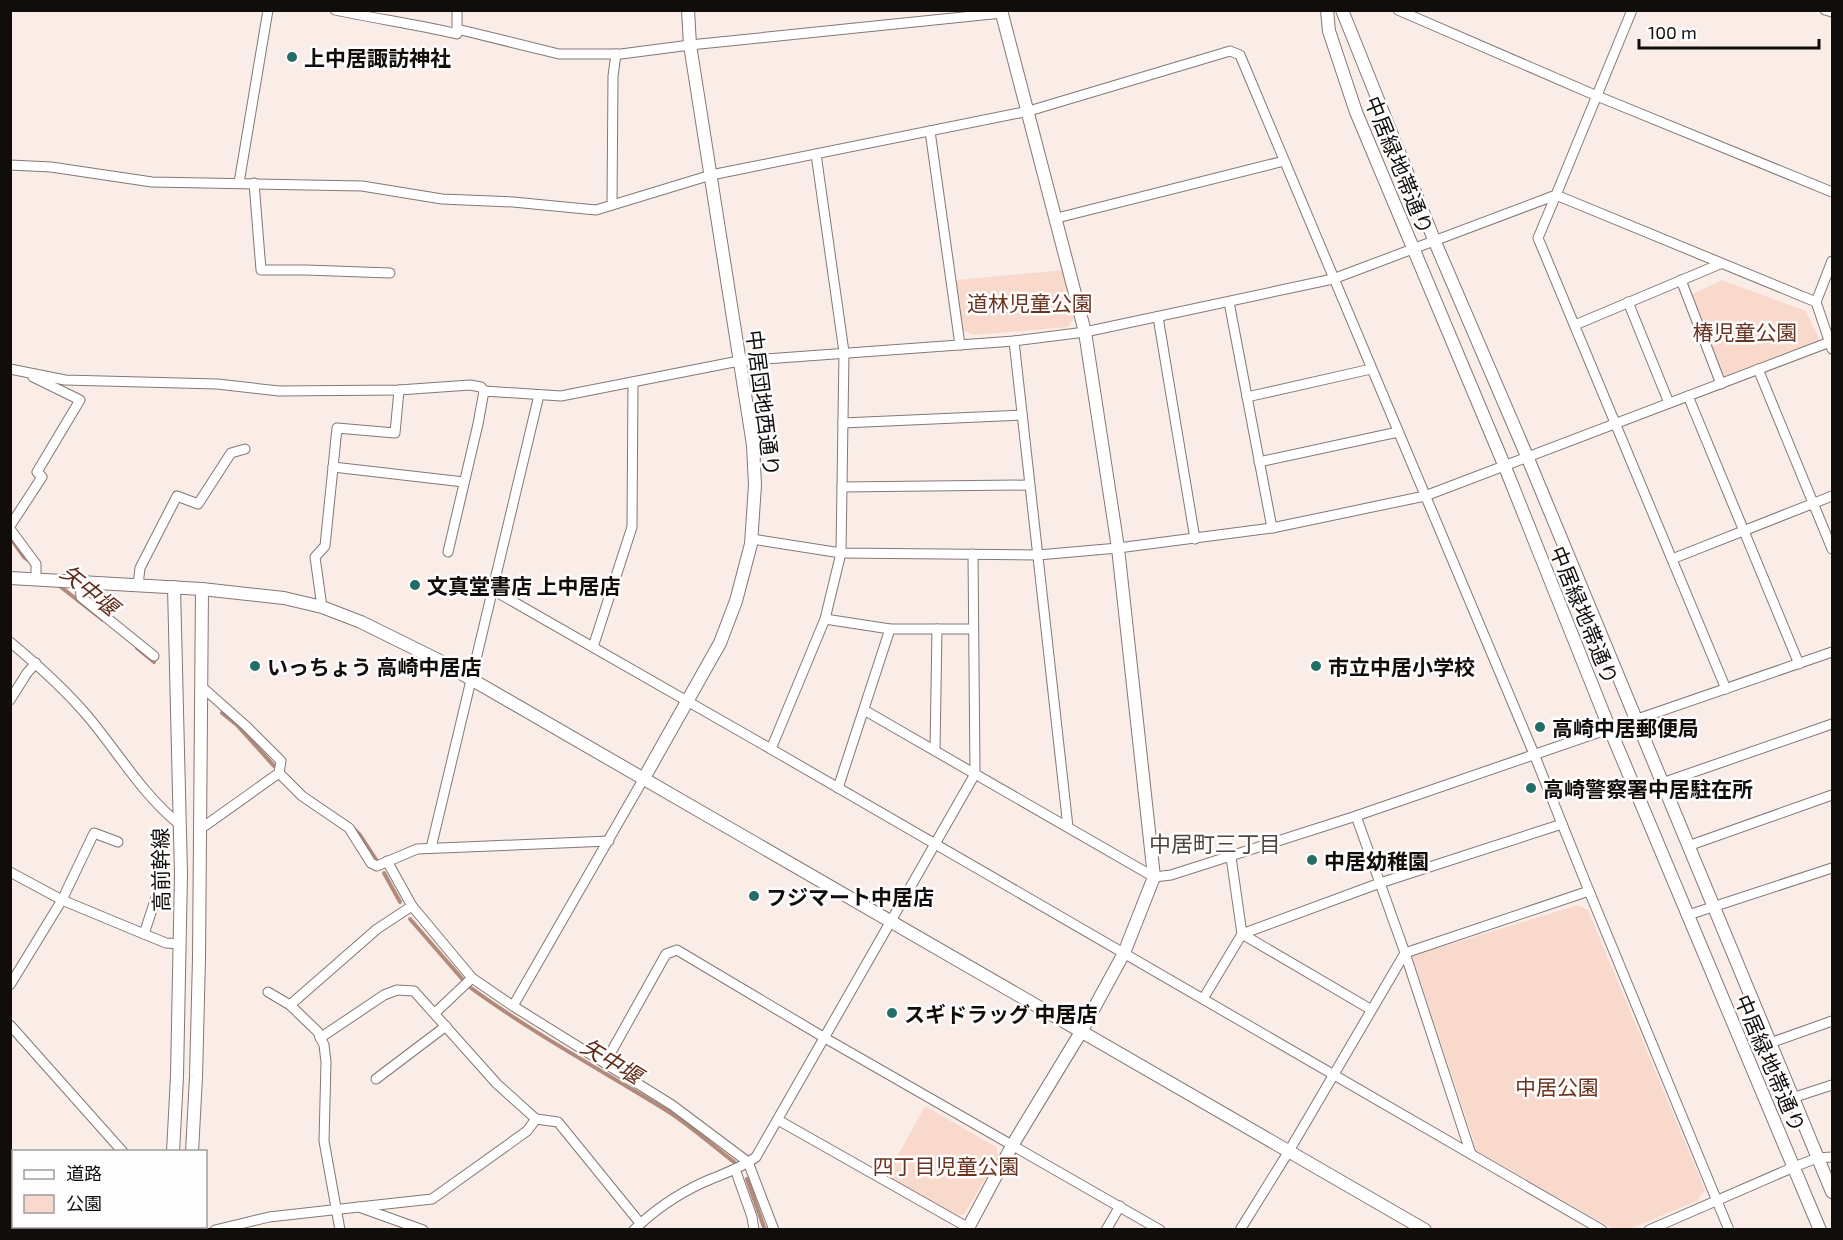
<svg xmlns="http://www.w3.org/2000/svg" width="1843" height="1240" font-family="'Exo 2','Noto Sans JP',sans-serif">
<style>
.park{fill:#fad9cd}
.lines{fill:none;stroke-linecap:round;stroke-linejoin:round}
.stream{stroke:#b28a7c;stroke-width:4}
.minor-casing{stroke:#837874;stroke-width:11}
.tertiary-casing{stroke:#837874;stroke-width:14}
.minor{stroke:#fff;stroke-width:9}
.tertiary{stroke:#fff;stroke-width:12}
.poi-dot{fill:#246d66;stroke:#fdfdfd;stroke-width:2}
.labels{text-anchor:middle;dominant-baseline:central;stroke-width:5;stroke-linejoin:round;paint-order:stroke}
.poi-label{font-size:21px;font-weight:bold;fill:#110d0b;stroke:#fdfdfd;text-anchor:start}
.street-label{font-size:21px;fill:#110d0b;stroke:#fdfdfd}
.park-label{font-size:21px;fill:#6a3421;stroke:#fdfdfd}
.water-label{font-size:22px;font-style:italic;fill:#602b17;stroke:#fdfdfd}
.neighbourhood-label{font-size:22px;fill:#504643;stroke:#fdfdfd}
</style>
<rect width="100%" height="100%" fill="#faede8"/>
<g class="park">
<polygon points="1063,270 1075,316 1068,327 973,335 963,330 956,280"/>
<polygon points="1722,280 1806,311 1821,343 1722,380 1690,295"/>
<polygon points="1578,905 1588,910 1705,1190 1697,1201 1630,1229 1613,1229 1477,1151 1412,956"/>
<polygon points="925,1106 996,1147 999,1157 964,1214 955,1216 886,1177"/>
</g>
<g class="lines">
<g class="stream">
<polyline points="10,537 24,557 31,562"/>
<polyline points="57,584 103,620"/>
<polyline points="137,648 154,662"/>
<polyline points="222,713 237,725 274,766"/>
<polyline points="354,829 360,835 377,861"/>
<polyline points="384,873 400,902"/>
<polyline points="410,919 464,981"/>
<path d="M471,988c63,46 132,83 198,124 23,15 44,34 65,50"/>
<polyline points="747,1179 765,1230"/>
</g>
<g class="minor-casing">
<g id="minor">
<path d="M335,10c41,9 82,14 122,24v-24"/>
<polyline points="1398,10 1597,96 1832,192"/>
<polyline points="1825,10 1832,12"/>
<polyline points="457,29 559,54 621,54 690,45 1002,13"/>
<polyline points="930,131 960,345"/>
<polyline points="10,165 51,167 152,182 362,186 442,199 513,202 596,210 711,175 1029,111 1230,51 1240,55 1534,754 1589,891 1729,1230"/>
<polyline points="239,183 268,10"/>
<polyline points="254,183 261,270 306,270 390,273"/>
<polyline points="612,205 613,76 616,54"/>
<polyline points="1057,218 1284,161"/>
<polyline points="1832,261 1816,302 1832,349"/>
<polyline points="1681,280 1721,384"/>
<polyline points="1229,302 1272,528"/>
<polyline points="1628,302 1669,403"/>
<polyline points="1158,317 1195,539"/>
<polyline points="1575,325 1720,264"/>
<polyline points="1014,341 1068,827"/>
<polyline points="10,369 65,380 217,384 279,391 399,390 470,385 481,387 484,391"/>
<polyline points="1758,369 1832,549"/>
<polyline points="1688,396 1799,664"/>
<polyline points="1247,397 1371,369"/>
<polyline points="843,423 1022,415"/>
<polyline points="1259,462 1398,432"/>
<polyline points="333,467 464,482"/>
<polyline points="842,487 1029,485"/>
<polyline points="10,526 42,477 37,472 80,400 33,377"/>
<polyline points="10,529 36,564 36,579"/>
<polyline points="752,539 841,553 1038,555 1118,548 1272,528 1425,496 1830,342"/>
<polyline points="448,552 478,424 484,391 561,396 739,361 1014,341 1085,332 1333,279 1556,195 1632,10"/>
<polyline points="1672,559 1832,496"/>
<polyline points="80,582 81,597 154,656"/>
<polyline points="138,585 140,568 177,496 198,504 231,453 245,449"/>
<polyline points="493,590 771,749 1602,1230"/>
<polyline points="322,607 315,557 325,546 337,428 395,433 399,390"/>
<polyline points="825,619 890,629 972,629"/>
<path d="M10,642c29,24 56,48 80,77 29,35 53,76 89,105"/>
<polyline points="593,647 632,527 633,383"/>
<polyline points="1726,689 1538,238 1556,195 1816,302"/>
<polyline points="10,700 27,673 36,663"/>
<polyline points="864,710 1154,877 1171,875 1356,816 1832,652"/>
<polyline points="771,749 825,619 841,553 844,352 816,154"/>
<polyline points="935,750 937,629"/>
<polyline points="279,773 302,796 349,828 371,863 377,866 417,849 609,841"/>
<polyline points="1662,783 1832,724"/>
<polyline points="838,788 890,629"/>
<polyline points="1356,816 1405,953 1471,1154"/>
<polyline points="199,830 279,773 281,761 246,726 201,686"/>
<polyline points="1688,846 1832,795"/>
<polyline points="431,848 539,395"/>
<polyline points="1231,857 1242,934 1370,1009"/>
<polyline points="387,861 412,906 472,978 513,1006 672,1105 748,1162 774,1230"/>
<polyline points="10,872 62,900 144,934 163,876"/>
<polyline points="1688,915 1832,868"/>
<polyline points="144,934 166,943 180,944"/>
<polyline points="10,985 62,900 94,833 118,842"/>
<polyline points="268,992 290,1005 318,1032 324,1045 326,1062 324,1141 340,1230"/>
<polyline points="1203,999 1242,934 1380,883 1562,824"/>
<polyline points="290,1005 377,929 412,906"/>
<polyline points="513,1006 644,778"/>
<polyline points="435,1013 472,978"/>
<polyline points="10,1025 123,1152"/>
<polyline points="320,1038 384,995 397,990 414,991 497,1084 536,1119"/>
<polyline points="1770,1043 1832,1021"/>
<polyline points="605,1063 666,954 677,950 825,1038 1160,1230"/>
<polyline points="376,1079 446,1026"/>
<polyline points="1792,1098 1832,1085"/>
<polyline points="778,1120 967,1227"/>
<polyline points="735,1169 752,1217 754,1230"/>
<polyline points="359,1207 432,1199 527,1131 536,1119 558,1122 640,1223"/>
<polyline points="215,1230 269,1217 359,1207 423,1230"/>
<path d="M634,1230c20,-20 44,-36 70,-48 18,-8 36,-13 52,-25l219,-383 -2,-220"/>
<polyline points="1106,1230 1120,1206"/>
<polyline points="1240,1230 1289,1151 1405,953 1589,891"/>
<polyline points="1649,1230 1794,1167 1817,1158 1832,1157"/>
</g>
</g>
<g class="tertiary-casing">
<g id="tertiary">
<polyline points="1327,10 1329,31 1356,112 1505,467 1609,727 1820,1230"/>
<polyline points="1342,10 1435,242 1529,461 1832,1192"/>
<polyline points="10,578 202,589 284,598 322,607 361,622 438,660 1425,1230"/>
<polyline points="644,778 720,643 736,601 751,544 755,485 753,445 690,45 688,10"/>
<polyline points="173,1152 177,1076 181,874 174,587"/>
<polyline points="192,1152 196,1077 199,958 202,589"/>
<polyline points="170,1230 170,1226"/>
<polyline points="188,1230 188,1226"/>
<polyline points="967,1230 1013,1144 1081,1032 1124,953 1154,877 1118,548 1085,332 1001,10"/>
</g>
</g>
<use href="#minor" class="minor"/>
<use href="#tertiary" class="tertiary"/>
</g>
<g class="poi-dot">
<circle cx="292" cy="57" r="6"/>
<circle cx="415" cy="585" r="6"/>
<circle cx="255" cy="666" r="6"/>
<circle cx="1316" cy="666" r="6"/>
<circle cx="1540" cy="727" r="6"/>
<circle cx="1531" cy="788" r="6"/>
<circle cx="1312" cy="860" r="6"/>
<circle cx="754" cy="896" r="6"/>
<circle cx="892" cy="1013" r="6"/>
</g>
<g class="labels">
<g class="poi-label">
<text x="304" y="57">上中居諏訪神社</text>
<text x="427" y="585">文真堂書店 上中居店</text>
<text x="267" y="666">いっちょう 高崎中居店</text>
<text x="1328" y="666">市立中居小学校</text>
<text x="1552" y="727">高崎中居郵便局</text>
<text x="1543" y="788">高崎警察署中居駐在所</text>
<text x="1324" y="860">中居幼稚園</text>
<text x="766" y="896">フジマート中居店</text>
<text x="904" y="1013">スギドラッグ 中居店</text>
</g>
<g class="street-label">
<text transform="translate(1400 165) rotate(68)">中居緑地帯通り</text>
<text transform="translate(764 403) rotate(83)">中居団地西通り</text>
<text transform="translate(1585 615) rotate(68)">中居緑地帯通り</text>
<text transform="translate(160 870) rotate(-91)">高前幹線</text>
<text transform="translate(1771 1063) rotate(67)">中居緑地帯通り</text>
</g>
<g class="park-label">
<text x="1030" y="302">道林児童公園</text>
<text x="1745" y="331">椿児童公園</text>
<text x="1557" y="1086">中居公園</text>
<text x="946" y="1165">四丁目児童公園</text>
</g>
<g class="water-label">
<text transform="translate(90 589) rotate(39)">矢中堰</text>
<text transform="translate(612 1060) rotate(31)">矢中堰</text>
</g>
<g class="neighbourhood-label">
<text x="1215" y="843">中居町三丁目</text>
</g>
</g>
<rect width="1843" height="1240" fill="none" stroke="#110d0b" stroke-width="24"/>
<rect x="12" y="1150" width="195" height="78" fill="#fdfdfd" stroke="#9f9d9c" stroke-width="1.5"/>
<rect x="24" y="1170" width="30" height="9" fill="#ffffff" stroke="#9f9d9c" stroke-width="1.5"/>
<text x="66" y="1180" font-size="18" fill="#110d0b">道路</text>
<rect x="24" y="1195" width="30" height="18" fill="#fad9cd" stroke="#9f9d9c" stroke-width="1.5"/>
<text x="66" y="1210" font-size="18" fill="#110d0b">公園</text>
<path d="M1639 39v9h180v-9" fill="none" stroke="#110d0b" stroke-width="3"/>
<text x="1648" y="39" font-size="18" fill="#110d0b" stroke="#fdfdfd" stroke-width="4.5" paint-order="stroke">100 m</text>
</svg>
